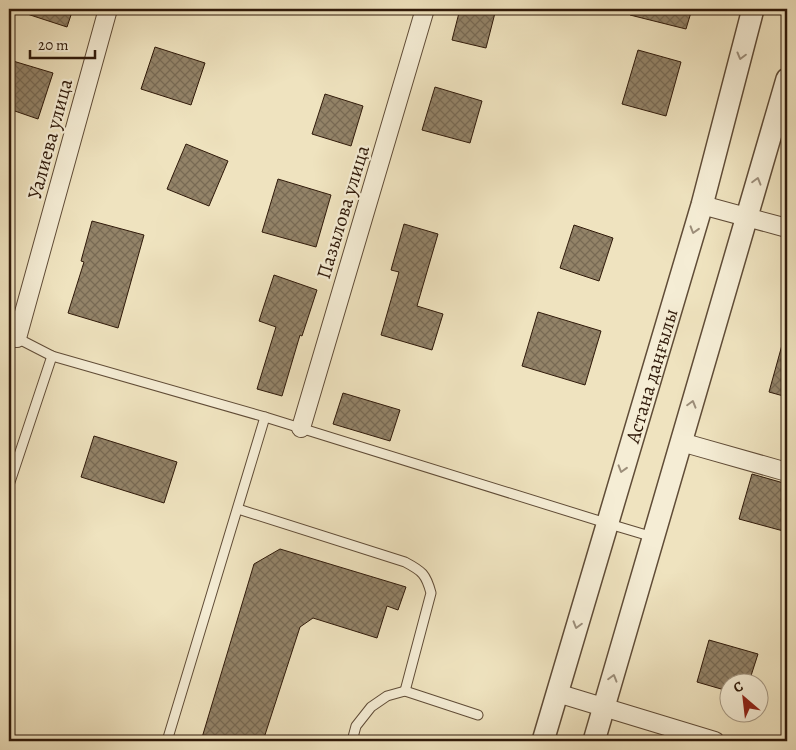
<svg xmlns="http://www.w3.org/2000/svg" width="796" height="750" font-family="Alegreya,serif">
<style>
.building{fill:url(#building-cross-hatch);stroke:#301a0a}
.lines{fill:none;stroke-linecap:round;stroke-linejoin:round}
.service-casing{stroke:#604c37;stroke-width:11}
.minor-casing{stroke:#604c37;stroke-width:20}
.tertiary-casing{stroke:#604c37;stroke-width:24}
.service{stroke:#f5edd5;stroke-width:9}
.minor{stroke:#f5edd5;stroke-width:18}
.tertiary{stroke:#f5edd5;stroke-width:21}
.oneway{stroke:#9c8e7a}
.labels{text-anchor:middle;dominant-baseline:central;stroke-width:4.5;stroke-linejoin:round;paint-order:stroke}
.street-label{font-size:20px;fill:#301a0a;stroke:#f5edd5}
</style>
<defs>
<pattern id="building-cross-hatch" width="8" height="8" patternUnits="userSpaceOnUse" patternTransform="scale(1.25)"><rect width="8" height="8" fill="#938368"/><path d="M0 0l8 8M0 8l8-8" fill="none" stroke="#786a54"/></pattern>
</defs>
<rect width="100%" height="100%" fill="#efe3bf"/>
<filter id="stains"><feTurbulence type="fractalNoise" baseFrequency=".004" numOctaves="4"/><feColorMatrix values="0 0 0 0 .2 0 0 0 0 .09 0 0 0 0 .02 0 0 0 .5 -.17"/></filter>
<radialGradient id="worn" r=".72"><stop offset=".6" stop-color="#630" stop-opacity="0"/><stop offset="1" stop-color="#630" stop-opacity=".3"/></radialGradient>
<g class="building">
<polygon points="22,9 73,9 67,27 21,12"/>
<polygon points="460,9 496,9 486,48 452,40"/>
<polygon points="631,9 692,9 686,29 630,15"/>
<polygon points="155,47 205,63 191,105 141,89"/>
<polygon points="638,50 681,62 666,116 622,104"/>
<polygon points="13,61 53,73 38,119 9,109 9,75"/>
<polygon points="435,87 482,101 470,143 422,130"/>
<polygon points="325,94 363,106 351,146 312,134"/>
<polygon points="186,144 228,161 209,206 167,189"/>
<polygon points="278,179 331,195 316,247 262,232"/>
<polygon points="92,221 144,235 118,328 68,313 84,262 81,261"/>
<polygon points="404,224 438,234 417,306 443,314 432,350 381,335 399,272 391,270"/>
<polygon points="574,225 613,238 599,281 560,268"/>
<polygon points="274,275 317,290 302,336 300,335 282,396 257,389 276,327 259,321"/>
<polygon points="538,312 601,331 585,385 522,366"/>
<polygon points="782,345 787,346 787,397 769,392"/>
<polygon points="343,393 400,410 390,441 333,424"/>
<polygon points="94,436 177,462 164,503 81,477"/>
<polygon points="752,474 787,484 787,532 739,519"/>
<polygon points="280,549 406,587 398,610 387,606 377,638 313,618 300,627 263,741 201,741 254,564"/>
<polygon points="709,640 758,654 749,682 728,682 728,691 697,682"/>
</g>
<g class="lines">
<g class="service-casing">
<g id="service">
<polyline points="15,337 52,356 265,417 606,523 653,537"/>
<polyline points="9,485 52,356"/>
<path d="M238,509l167,53c17,9 21,12 26,31l-26,98"/>
<polyline points="167,741 265,417"/>
<polyline points="352,741 356,726 371,707 387,696 405,691 478,715"/>
</g>
</g>
<g class="minor-casing">
<g id="minor">
<polyline points="702,205 787,228"/>
<polyline points="17,338 108,9"/>
<polyline points="301,428 425,9"/>
<polyline points="681,442 787,472"/>
<polyline points="557,693 715,741"/>
</g>
</g>
<g class="tertiary-casing">
<g id="tertiary">
<path id="s1" d="M543,741l159,-536 51,-196"/>
<polyline points="594,741 787,79"/>
</g>
</g>
<use href="#service" class="service"/>
<use href="#minor" class="minor"/>
<use href="#tertiary" class="tertiary"/>
</g>
<defs><path id="oneway-chevron" d="M-2-3.5L2.5 0L-2 3.5" fill="none" stroke-width="1.6" stroke-linecap="round" stroke-linejoin="round" transform="scale(1.25)"/></defs>
<g class="oneway">
<use href="#oneway-chevron" transform="translate(741 56) rotate(105)"/>
<use href="#oneway-chevron" transform="translate(757 181) rotate(-74)"/>
<use href="#oneway-chevron" transform="translate(694 230) rotate(107)"/>
<use href="#oneway-chevron" transform="translate(692 404) rotate(-74)"/>
<use href="#oneway-chevron" transform="translate(622 469) rotate(107)"/>
<use href="#oneway-chevron" transform="translate(577 625) rotate(106)"/>
<use href="#oneway-chevron" transform="translate(613 678) rotate(-74)"/>
</g>
<g class="labels">
<g class="street-label">
<text transform="translate(50 139) rotate(-75)">Уалиева улица</text>
<text transform="translate(343 212) rotate(-73)">Пазылова улица</text>
<text stroke="none"><textPath href="#s1" startOffset="381">Астана даңғылы</textPath></text>
</g>
</g>
<rect width="796" height="750" fill="none" stroke="#efe3bf" stroke-width="30"/>
<rect x="10" y="10" width="776" height="730" fill="none" stroke="#301a0a" stroke-width="2.5"/>
<rect x="15" y="15" width="766" height="720" fill="none" stroke="#301a0a"/>
<g transform="translate(744 698) rotate(332)"><circle r="24" fill="#f5edd5" stroke="#a69984"/>
<path d="M0-4L9 19L0 12L-9 19Z" fill="#8f2418"/>
<text y="-8" font-size="14" font-weight="bold" text-anchor="middle" fill="#301a0a">С</text>
</g>
<path d="M30 50v8h65v-8" fill="none" stroke="#301a0a" stroke-width="2.5"/>
<text x="38" y="50" font-size="15" fill="#301a0a" stroke="#f5edd5" stroke-width="4" paint-order="stroke">20 m</text>
<rect width="100%" height="100%" filter="url(#stains)"/>
<rect width="100%" height="100%" fill="url(#worn)"/>
</svg>
